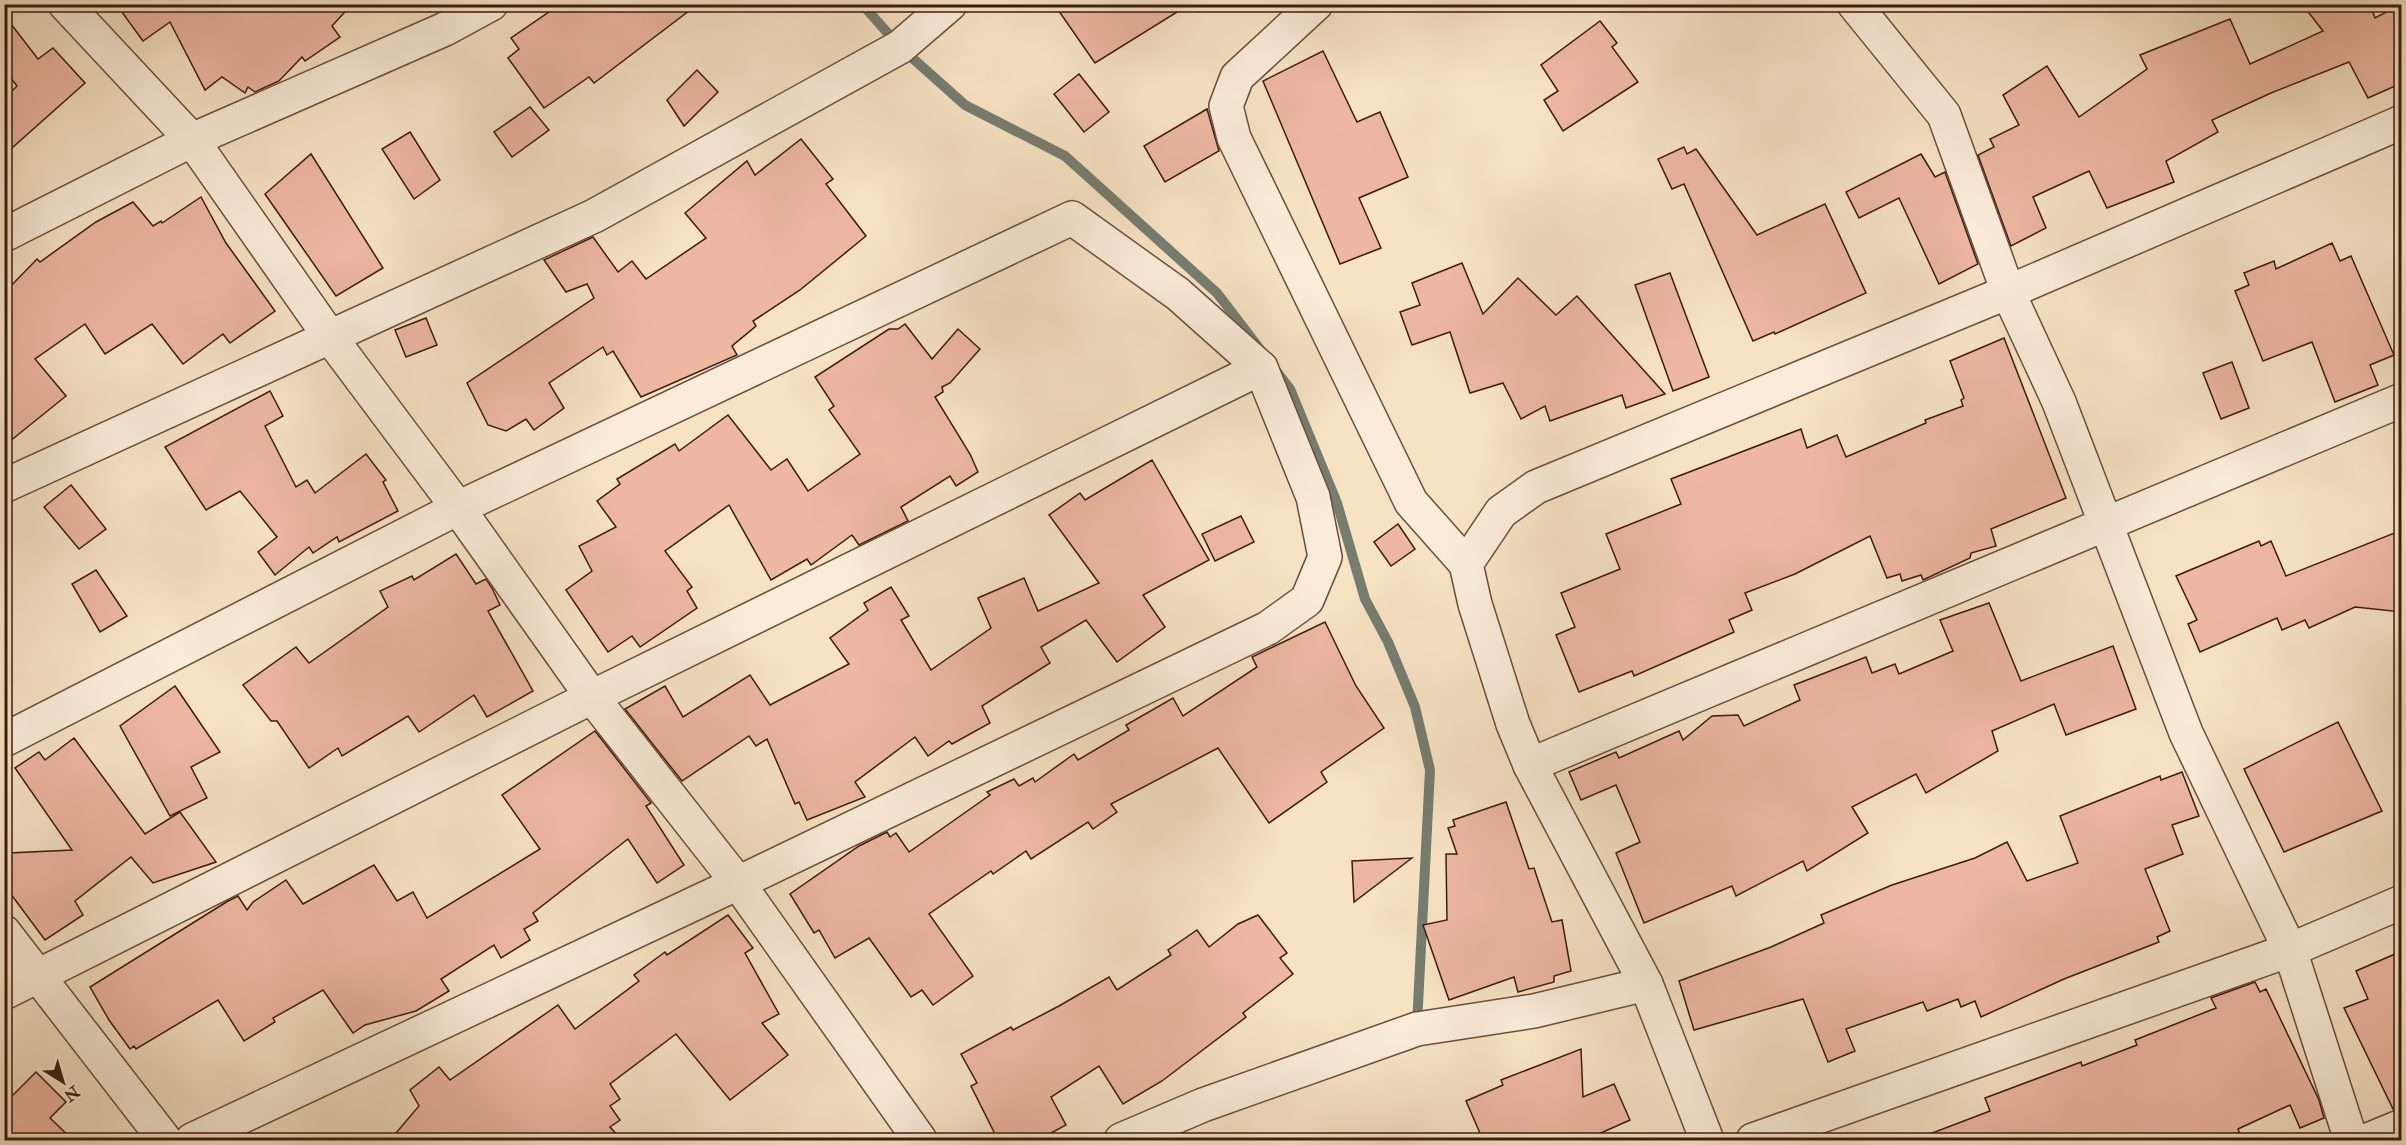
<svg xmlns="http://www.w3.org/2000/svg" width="2406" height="1145" font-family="'IM FELL Double Pica',serif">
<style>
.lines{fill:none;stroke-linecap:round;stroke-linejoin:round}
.stream{stroke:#767d6f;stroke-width:10}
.building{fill:#edb7a1;stroke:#3b1c0e;stroke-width:1.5}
.street-casing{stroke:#6a4e3c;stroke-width:36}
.street{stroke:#faecd9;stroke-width:33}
</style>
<rect width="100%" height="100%" fill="#f7e2c4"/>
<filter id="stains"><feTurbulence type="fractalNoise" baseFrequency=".00333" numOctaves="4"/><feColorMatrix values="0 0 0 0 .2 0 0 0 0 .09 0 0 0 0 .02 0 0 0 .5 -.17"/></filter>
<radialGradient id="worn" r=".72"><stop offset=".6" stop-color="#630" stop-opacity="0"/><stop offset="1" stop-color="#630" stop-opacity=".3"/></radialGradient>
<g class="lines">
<g class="stream">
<polyline points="862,4 900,47 965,105 1065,156 1217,293 1259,348"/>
<polyline points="1277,372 1290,389 1337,503 1365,599 1388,642 1415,707 1430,770 1417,1025"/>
</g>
</g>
<g class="building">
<polygon points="116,4 352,4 332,26 340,37 305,61 302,57 279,81 255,92 248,87 245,93 222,77 205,90 170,22 143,41"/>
<polygon points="565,4 698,4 594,83 589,77 544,108 508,58 519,49 511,38 552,10"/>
<polygon points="1054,4 1190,4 1095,63"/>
<polygon points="2302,4 2370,4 2375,18 2402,4 2402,83 2368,98 2349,62 2271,93 2212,120 2218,132 2166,161 2174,182 2107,208 2089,171 2033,197 2046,228 2011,246 1978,155 1994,147 1990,139 2019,125 2003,95 2047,66 2079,117 2147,69 2140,55 2230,19 2250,64 2323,31"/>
<polygon points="4,15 38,59 53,48 85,83 4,155 4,99 17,86 4,69"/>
<polygon points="1600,21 1617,43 1612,47 1638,82 1563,131 1544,100 1558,91 1541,65"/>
<polygon points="1323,51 1357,122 1380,112 1408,177 1359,198 1381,248 1340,264 1263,81"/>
<polygon points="697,70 718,92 684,126 667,100"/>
<polygon points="1079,74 1109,112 1084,132 1054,94"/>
<polygon points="530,107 549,130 512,157 494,132"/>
<polygon points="1207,109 1219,151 1165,182 1144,146"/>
<polygon points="410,132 440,180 414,199 382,149"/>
<polygon points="801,139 833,179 826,184 866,236 800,290 753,321 756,326 732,346 737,355 641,397 613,351 607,355 603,347 549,383 564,408 534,430 526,419 506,431 488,425 467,383 594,298 587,284 566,292 544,260 593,237 618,272 632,261 646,279 706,238 685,213 747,161 755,175"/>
<polygon points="1684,147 1687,154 1696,149 1757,235 1825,204 1866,293 1775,334 1774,332 1753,341 1684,184 1672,189 1658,159"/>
<polygon points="311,154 383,268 336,296 265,194"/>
<polygon points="1921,154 1935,177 1945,172 1978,264 1939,284 1899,198 1859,218 1846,192"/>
<polygon points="201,197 226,243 275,311 230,343 223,334 183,364 152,324 105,354 85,324 35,359 66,396 4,446 4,293 37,259 40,262 96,222 133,202 153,226 161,221 162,223"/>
<polygon points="2332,243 2340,261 2351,256 2394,355 2370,365 2378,385 2335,402 2312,342 2263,361 2235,291 2249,285 2244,273 2274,261 2276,269"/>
<polygon points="1462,263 1483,314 1518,278 1556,315 1577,296 1665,394 1626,408 1622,395 1550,421 1545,406 1521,419 1503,383 1470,393 1450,332 1412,345 1400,312 1420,305 1412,283"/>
<polygon points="1670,273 1709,377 1673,391 1635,285"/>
<polygon points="426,318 437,345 406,357 395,330"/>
<polygon points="905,324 932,359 958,329 980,349 950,383 942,387 943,392 935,397 970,454 978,472 956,486 950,476 901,507 908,521 859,545 852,535 811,565 807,559 771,580 729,505 665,551 692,587 687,591 697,608 640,647 632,636 608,652 566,590 592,571 579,546 616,527 597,501 620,484 617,479 675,444 679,451 728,415 771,470 787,459 808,491 860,454 829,410 834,406 815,377 889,329 898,329"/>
<polygon points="2004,338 2066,498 1991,529 1996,546 1971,553 1970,558 1923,580 1921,575 1902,581 1900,574 1887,578 1870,536 1795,574 1745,593 1752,610 1729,620 1734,632 1634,676 1632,671 1579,692 1556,635 1575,627 1561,593 1620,569 1606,534 1681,504 1671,479 1801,429 1807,448 1837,435 1846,457 1926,423 1925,420 1963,406 1961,400 1964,398 1950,361"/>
<polygon points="2232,362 2249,408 2221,419 2203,373"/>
<polygon points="270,391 283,416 265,426 296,487 307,480 315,493 366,454 386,480 383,482 398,511 339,542 337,537 313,553 309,547 275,575 258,552 277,537 240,491 206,510 165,447"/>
<polygon points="1152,460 1209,560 1143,595 1165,627 1117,662 1086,620 1041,647 1050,663 982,706 990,723 952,744 949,741 928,756 915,737 855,782 865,797 807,820 799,802 795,804 767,739 756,746 749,736 682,781 625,709 665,686 683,717 750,675 770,705 849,664 830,638 868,610 864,603 891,587 909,616 901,620 931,670 991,628 978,598 1024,578 1038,611 1099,583 1049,515 1080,493 1085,500"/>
<polygon points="71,485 106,529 79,549 44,507"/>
<polygon points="1241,516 1254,542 1215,561 1202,534"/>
<polygon points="1398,524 1415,549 1391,566 1374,542"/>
<polygon points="2402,530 2402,612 2355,607 2309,628 2305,620 2282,630 2277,618 2200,652 2188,624 2197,620 2176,576 2259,541 2261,546 2271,541 2286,576"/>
<polygon points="456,554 476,584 486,579 492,588 500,605 488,611 533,691 487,717 474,695 419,732 408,716 342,756 338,748 309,768 277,721 271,721 243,685 296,647 309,663 388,607 380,591 412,576 414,580"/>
<polygon points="96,570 127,616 100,632 72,584"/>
<polygon points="1989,603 2021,681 2113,646 2136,709 2066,735 2054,704 1992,731 1998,751 1926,793 1916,774 1852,807 1868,833 1807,871 1803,861 1736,896 1732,886 1644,923 1616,853 1640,842 1616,785 1581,800 1569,772 1616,752 1619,758 1679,731 1683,740 1712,716 1738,715 1744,726 1800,700 1794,685 1866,657 1872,673 1895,664 1899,674 1953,651 1940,620"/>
<polygon points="1325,622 1356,686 1384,728 1321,772 1327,782 1269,823 1218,748 1111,804 1117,812 1093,829 1088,822 1031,859 1026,851 993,874 991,871 929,914 973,976 933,1005 922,990 911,997 869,938 835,958 819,930 814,933 790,894 859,846 887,832 890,837 896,833 909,852 990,795 987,792 1014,779 1019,786 1033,778 1035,782 1074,754 1078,760 1129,730 1126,725 1173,698 1183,716 1257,667 1252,657"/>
<polygon points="175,686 220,752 191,767 207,798 170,816 120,726"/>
<polygon points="2338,722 2382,811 2284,852 2244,769"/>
<polygon points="595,731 651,803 646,806 684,865 657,883 628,839 533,913 538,921 524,929 530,940 501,958 494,945 441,979 449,991 416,1011 365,1025 353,1033 323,990 273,1018 275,1022 244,1041 218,1000 136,1049 134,1046 130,1049 109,1020 90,987 228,901 238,896 247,910 253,902 286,880 303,904 374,865 397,901 413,892 427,918 540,849 502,795"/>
<polygon points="74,738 145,834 180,812 216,862 153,883 131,857 75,901 83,915 45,940 10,893 9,853 72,850 15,768 39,752 45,760"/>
<polygon points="2182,772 2199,816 2172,825 2183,854 2145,869 2170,931 2157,937 2159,942 2064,979 1981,1017 1975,1001 1961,1007 1958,999 1927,1011 1923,1002 1846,1029 1855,1051 1828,1062 1803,999 1694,1030 1679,981 1771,947 1824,923 1821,915 1892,885 1975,858 2007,842 2027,881 2078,863 2060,816 2160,776 2161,780"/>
<polygon points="1506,802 1529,869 1534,868 1552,922 1562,920 1571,971 1554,976 1554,982 1518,992 1514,977 1449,1000 1423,925 1447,920 1446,854 1457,854 1448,828 1455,826 1453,820"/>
<polygon points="1412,858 1354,902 1352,861"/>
<polygon points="728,915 753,948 745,953 779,1014 762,1023 788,1055 730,1100 676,1034 610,1084 620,1099 610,1106 620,1120 610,1127 622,1140 390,1140 419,1106 410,1090 439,1067 450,1080 558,1005 575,1029 639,981 634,975 665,952 667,955"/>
<polygon points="1258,915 1287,953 1280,958 1293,974 1243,1013 1246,1017 1162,1081 1123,1104 1099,1066 1051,1097 1066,1125 1038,1140 998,1140 971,1086 977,1083 961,1054 1011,1027 1013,1030 1059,1006 1109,977 1117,990 1171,955 1168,950 1197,930 1209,947 1238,924"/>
<polygon points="2402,951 2402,1108 2393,1109 2344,1008 2368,999 2356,971"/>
<polygon points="2255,982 2260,992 2266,989 2319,1100 2324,1118 2300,1128 2290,1105 2238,1129 2242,1140 1919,1140 1919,1138 1990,1111 1985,1098 2081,1062 2082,1066 2137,1045 2135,1040 2216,1008 2211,998"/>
<polygon points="1581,1049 1583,1097 1614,1084 1630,1120 1585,1140 1483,1140 1466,1101 1503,1085 1501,1080"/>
<polygon points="36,1072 66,1102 50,1118 73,1140 4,1140 4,1104"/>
</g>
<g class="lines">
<g class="street-casing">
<g id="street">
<polyline points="65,4 192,140 330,337 458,508 592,697 738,883 920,1140"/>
<polyline points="1316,4 1237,77 1226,106 1234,138 1411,502 1466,564"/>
<polyline points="1854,4 1944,115 2008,292 2059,402 2186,733 2290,950 2351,1140"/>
<polyline points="4,235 192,140 445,29 491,4"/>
<polyline points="4,486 594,216 900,47 950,4"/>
<polyline points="4,740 458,508 1072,218 1178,294 1261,368 1313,497 1325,557 1307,600 1268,628 738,883 192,1140"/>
<polyline points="1530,765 2402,400"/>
<polyline points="4,932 165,1140"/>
<polyline points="4,993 592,697 1261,368"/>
<polyline points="1121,1140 1203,1105 1417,1029 1534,1011 1646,984"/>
<polyline points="1707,1140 1646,984 1530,765 1513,724 1475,604 1466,564 1501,512 1536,487 2008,292 2402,122"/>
<polyline points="1753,1140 2290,950 2402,902"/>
<polyline points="2368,1140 2402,1126"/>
</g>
</g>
<use href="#street" class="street"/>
</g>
<rect width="2406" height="1145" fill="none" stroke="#f7e2c4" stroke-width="24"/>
<rect x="6" y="6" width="2394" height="1133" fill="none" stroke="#3b1c0e" stroke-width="3"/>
<rect x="12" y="12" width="2382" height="1121" fill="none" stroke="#3b1c0e" stroke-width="1.5"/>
<g transform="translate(63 1082) rotate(143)" stroke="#faecd9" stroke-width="4.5" paint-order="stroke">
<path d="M0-4.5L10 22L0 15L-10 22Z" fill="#3b1c0e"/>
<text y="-9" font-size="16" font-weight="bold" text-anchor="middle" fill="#3b1c0e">N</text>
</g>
<rect width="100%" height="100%" filter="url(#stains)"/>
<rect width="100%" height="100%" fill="url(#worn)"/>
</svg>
